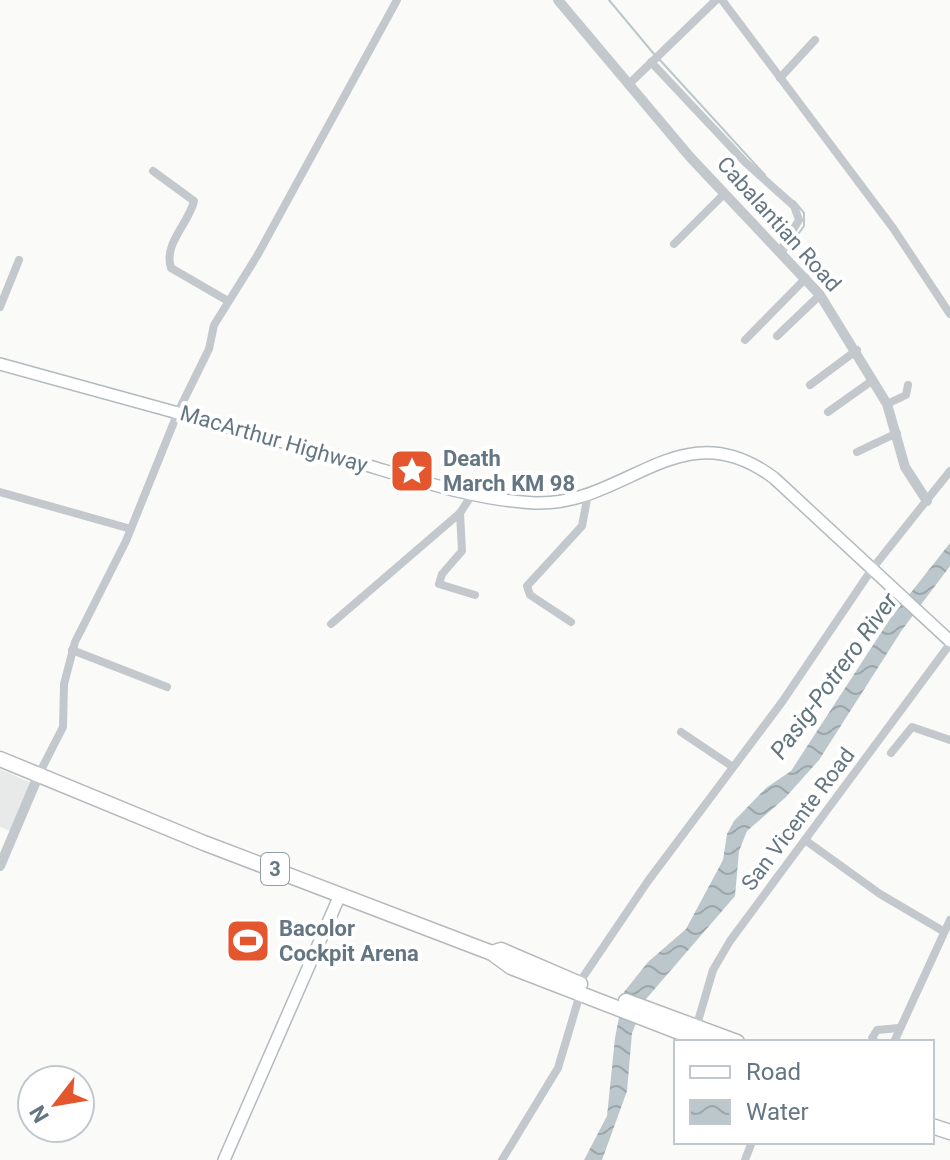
<svg xmlns="http://www.w3.org/2000/svg" width="950" height="1160" font-family="Roboto,sans-serif">
<style>
.built{fill:#e8e9e9}
.water{fill:url(#water-waves)}
.lines{fill:none;stroke-linecap:round;stroke-linejoin:round}
.stream{stroke:#bbc7cb;stroke-width:2}
.secondary-casing{stroke:#b3babf;stroke-width:14}
.trunk-casing{stroke:#b4b9bd;stroke-width:17}
.minor{stroke:#c3c8cc;stroke-width:8}
.tertiary{stroke:#c3c8cc;stroke-width:10}
.secondary{stroke:#fff;stroke-width:11}
.trunk{stroke:#fff;stroke-width:14}
.labels{text-anchor:middle;dominant-baseline:central;stroke-width:8;stroke-linejoin:round;paint-order:stroke}
.shield{fill:#fff;stroke:#939fa8;stroke-width:2}
.shield-label{font-size:20px;font-weight:bold;fill:#657683}
.street-label{font-size:22px;fill:#657683;stroke:#fff}
.poi-label{font-size:22px;font-weight:bold;fill:#657683;stroke:#fff;text-anchor:start}
.water-label{font-size:24px;font-style:italic;fill:#60757c;stroke:#fff}
</style>
<defs>
<pattern id="water-waves" width="16" height="10" patternUnits="userSpaceOnUse" patternTransform="scale(2)"><rect width="16" height="10" fill="#bbc7cb"/><path d="M0 5q4-4 8 0t8 0" fill="none" stroke="#9ca6aa"/></pattern>
</defs>
<rect width="100%" height="100%" fill="#fafaf8"/>
<polygon class="built" points="0,769 32,783 13,832 0,827"/>
<polygon class="water" points="950,543 950,566 902,630 819,760 785,798 747,831 739,851 735,896 646,999 632,1033 627,1091 602,1160 584,1160 607,1116 615,1038 624,992 648,962 686,929 723,860 727,834 734,821 766,788 791,771 890,619"/>
<g class="lines">
<g class="stream">
<polyline points="609,0 654,54"/>
<polyline points="659,59 765,175"/>
<polyline points="786,251 804,226 804,213 794,201"/>
</g>
<g class="secondary-casing">
<g id="secondary">
<path d="M0,364c115,31 230,64 345,95 61,17 126,41 190,44 92,3 146,-95 239,-25l176,163"/>
<polyline points="224,1160 340,895"/>
</g>
</g>
<g class="trunk-casing">
<g id="trunk">
<polyline points="0,759 204,843 492,953 511,967 705,1042"/>
<polyline points="492,953 501,950 580,984"/>
<polyline points="626,1001 737,1042"/>
<polyline points="932,1126 950,1132"/>
</g>
</g>
<g class="minor">
<polyline points="722,0 893,228 950,314"/>
<polyline points="651,62 745,162 794,206 799,220 780,251"/>
<polyline points="780,78 815,40"/>
<polyline points="628,85 716,0"/>
<path d="M153,171l41,30c-5,22 -31,43 -23,67l57,33"/>
<polyline points="674,244 725,193"/>
<polyline points="0,307 19,260"/>
<polyline points="777,336 820,295"/>
<polyline points="745,340 806,278"/>
<polyline points="810,385 857,350"/>
<polyline points="887,404 906,395 908,385"/>
<polyline points="828,412 873,380"/>
<polyline points="857,452 897,433"/>
<polyline points="0,492 131,529"/>
<polyline points="460,513 462,551 442,574 439,584 475,595"/>
<polyline points="571,622 530,595 527,586 582,526 588,494"/>
<polyline points="331,624 460,513 473,493"/>
<polyline points="72,650 167,687"/>
<polyline points="681,732 733,767"/>
<polyline points="891,753 912,727 950,740"/>
<polyline points="39,774 63,727 64,684 75,642 126,541 178,412 209,349 214,325 257,256 397,0"/>
<polyline points="805,840 880,894 943,931"/>
<polyline points="579,983 648,881 782,702 872,569 950,471"/>
<polyline points="696,1028 713,970 730,941 950,644"/>
<polyline points="875,1042 872,1038 877,1030 899,1028"/>
<polyline points="894,1042 950,920"/>
<polyline points="502,1160 558,1068 580,994"/>
<polyline points="745,1160 752,1142"/>
</g>
<g class="tertiary">
<polyline points="558,0 690,157 820,295 887,404 905,467 927,501"/>
<polyline points="0,866 39,774"/>
</g>
<use href="#secondary" class="secondary"/>
<use href="#trunk" class="trunk"/>
</g>
<defs>
<g id="sight-square" transform="scale(2.3)"><rect x="-9" y="-9" width="18" height="18" rx="4" fill="#e4572e" stroke="#fff"/><path d="M0-6L1.8-2.2L6-1.7L2.9 1.2L3.7 5.4L0 3.3L-3.7 5.4L-2.9 1.2L-6-1.7L-1.8-2.2Z" fill="#fff"/></g>
<g id="stadium-square" transform="scale(2.3)"><rect x="-9" y="-9" width="18" height="18" rx="4" fill="#e4572e" stroke="#fff"/><path d="M0-5a6.5 5 0 1 0 0 10a6.5 5 0 1 0 0-10ZM-3.5-1.8h7v3.6h-7Z" fill="#fff"/></g>
</defs>
<g fill-rule="evenodd">
<use href="#sight-square" x="412" y="471"/>
<use href="#stadium-square" x="248" y="941"/>
</g>
<g class="labels">
<rect class="shield" x="261" y="853" width="28" height="32" rx="6"/>
<g class="shield-label">
<text x="275" y="869">3</text>
</g>
<g class="street-label">
<text transform="translate(779 224) rotate(48)">Cabalantian Road</text>
<text transform="translate(274 439) rotate(16)">MacArthur Highway</text>
<text transform="translate(798 819) rotate(-53)">San Vicente Road</text>
</g>
<g class="poi-label">
<text x="443" y="458">Death<tspan x="443" dy="25">March KM 98</tspan></text>
<text x="279" y="928">Bacolor<tspan x="279" dy="25">Cockpit Arena</tspan></text>
</g>
<g class="water-label">
<text transform="translate(834 676) rotate(-54)">Pasig-Potrero River</text>
</g>
</g>
<rect x="674" y="1040" width="260" height="104" fill="#ffffff" stroke="#c1c8cd" stroke-width="2"/>
<rect x="690" y="1066" width="40" height="12" fill="#ffffff" stroke="#c1c8cd" stroke-width="2"/>
<text x="746" y="1080" font-size="24" fill="#657683">Road</text>
<rect x="690" y="1100" width="40" height="24" fill="url(#water-waves)" stroke="#c1c8cd" stroke-width="2"/>
<text x="746" y="1120" font-size="24" fill="#657683">Water</text>
<g transform="translate(56 1104) rotate(239)"><circle r="38" fill="#ffffff" stroke="#c1c8cd" stroke-width="2"/>
<path d="M0-6L14 30L0 20L-14 30Z" fill="#e4572e"/>
<text y="-12" font-size="22" font-weight="bold" text-anchor="middle" fill="#657683">N</text>
</g>
</svg>
